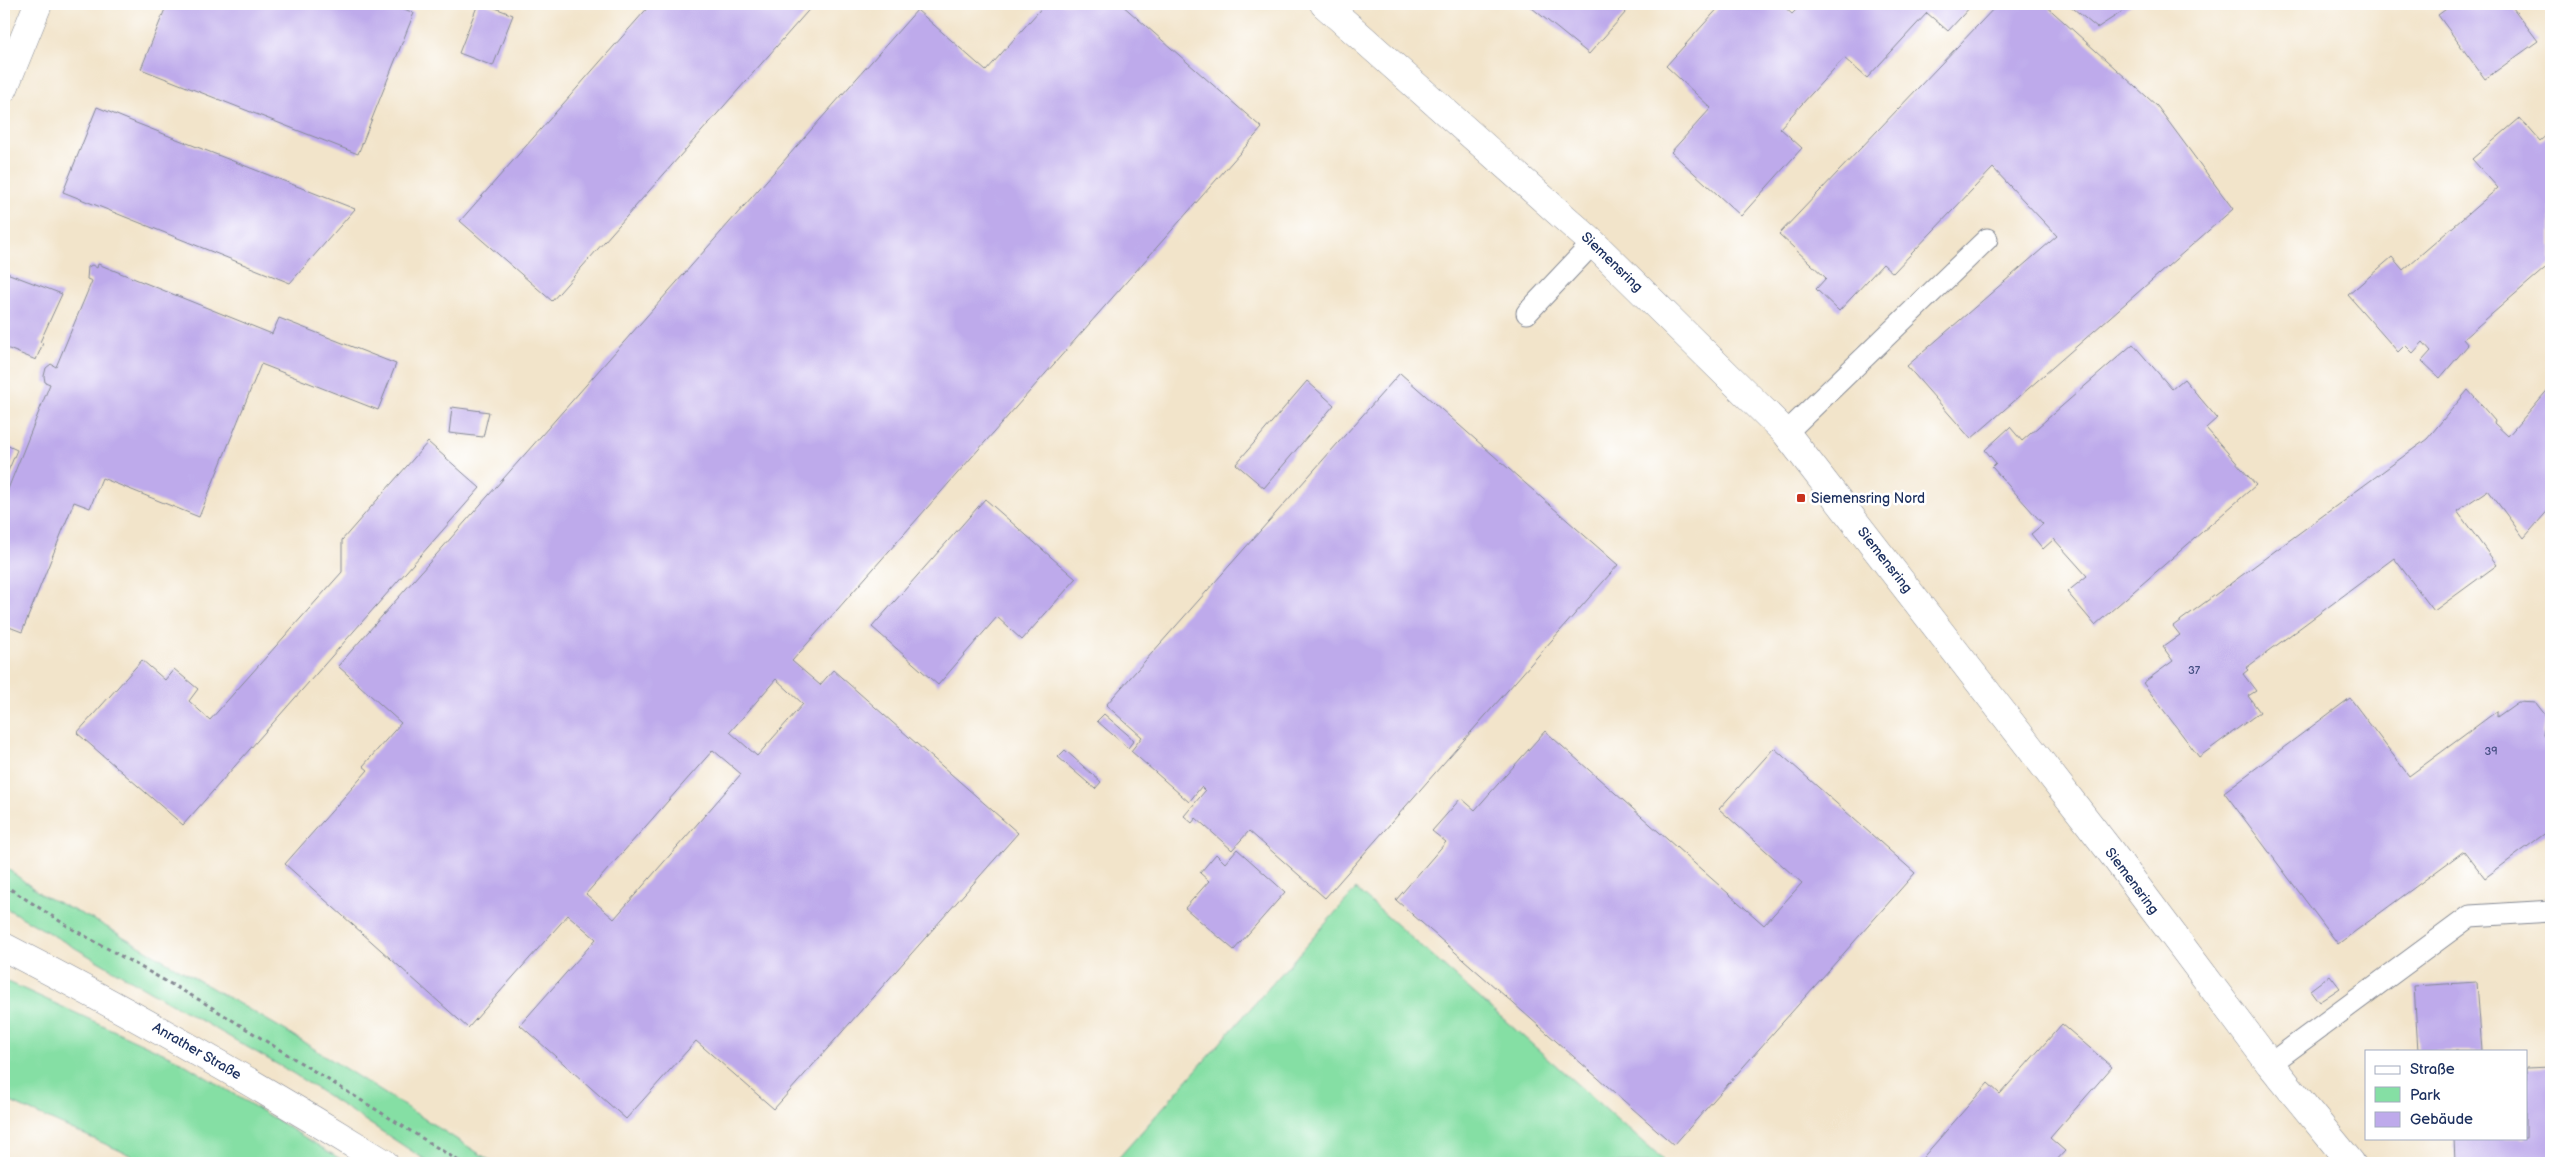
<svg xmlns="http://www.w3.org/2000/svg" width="2555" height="1167" font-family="'Balsamiq Sans',sans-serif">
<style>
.green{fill:#85dfa4;stroke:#508781}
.building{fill:#beaaeb;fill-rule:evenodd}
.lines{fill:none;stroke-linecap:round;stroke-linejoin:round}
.lane-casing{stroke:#868a94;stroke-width:23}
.street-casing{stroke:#868a94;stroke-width:29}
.secondary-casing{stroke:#868a94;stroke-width:29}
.path{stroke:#868a94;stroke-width:3;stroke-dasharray:4 4;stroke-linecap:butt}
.lane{stroke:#fff;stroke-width:21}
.street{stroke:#fff;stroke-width:28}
.secondary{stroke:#fff;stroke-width:28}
.poi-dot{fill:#c8321e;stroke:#fff;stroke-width:2}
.labels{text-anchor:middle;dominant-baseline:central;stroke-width:5;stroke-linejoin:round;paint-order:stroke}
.number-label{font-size:11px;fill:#444e81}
.street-label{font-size:14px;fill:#1b2f5e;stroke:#fff}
.poi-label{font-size:14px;fill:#1b2f5e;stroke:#fff;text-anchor:start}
</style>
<rect width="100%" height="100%" fill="#fff"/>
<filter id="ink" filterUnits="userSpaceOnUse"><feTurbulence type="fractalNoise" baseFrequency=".02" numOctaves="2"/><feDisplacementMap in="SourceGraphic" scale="10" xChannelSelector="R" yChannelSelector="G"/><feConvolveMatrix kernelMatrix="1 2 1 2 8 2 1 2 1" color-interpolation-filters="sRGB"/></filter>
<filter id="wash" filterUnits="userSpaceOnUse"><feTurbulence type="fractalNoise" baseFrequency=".0096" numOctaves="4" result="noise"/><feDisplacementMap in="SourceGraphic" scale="20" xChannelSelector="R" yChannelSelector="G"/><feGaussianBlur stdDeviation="1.12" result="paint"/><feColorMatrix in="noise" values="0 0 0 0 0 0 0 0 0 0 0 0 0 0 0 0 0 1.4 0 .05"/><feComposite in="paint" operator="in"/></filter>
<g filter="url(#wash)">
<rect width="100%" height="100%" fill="#f2e4ca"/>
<g class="green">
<polygon points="4,866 42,895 98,922 286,1031 494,1163 430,1163 294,1074 4,907"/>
<polygon points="1356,889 1662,1159 1663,1163 1114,1163"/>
<polygon points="4,980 176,1059 347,1163 148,1163 4,1099"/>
</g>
<g id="blocks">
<g class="building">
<polygon points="167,4 392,4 414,13 358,154 141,69"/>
<polygon points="478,4 485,4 513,15 493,66 459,53"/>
<polygon points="651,4 814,4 552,301 460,221"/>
<path d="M1045,4h76l141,124 -470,533 28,24 13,-15 185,163 -244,276 -78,-68 -70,78 -106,-94 76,-86 -28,-24 -100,113 -183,-164 83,-94 -5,-4 38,-43 -63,-57 579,-656 69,61zM776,679l27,25 -46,52 -27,-24zM713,750l28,24 -127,145 -28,-25z"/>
<polygon points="1527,4 1633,4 1589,54"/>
<polygon points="1722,4 1781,4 1792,14 1802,4 1973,4 1948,31 1927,13 1867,78 1844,58 1780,128 1802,148 1741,216 1671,152 1711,108 1666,66"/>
<polygon points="1998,4 2044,4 2157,106 2233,209 1971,439 1907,366 2057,236 1993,168 1893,273 1883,264 1839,311 1816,289 1826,278 1779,234"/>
<polygon points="2068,4 2134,4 2097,28"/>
<polygon points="2453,4 2510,4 2538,41 2485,79 2438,15"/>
<polygon points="97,107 136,123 355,209 290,283 103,208 63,192"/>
<polygon points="2520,118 2540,141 2551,131 2551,263 2463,339 2468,345 2440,378 2422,361 2431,351 2423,342 2413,353 2405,345 2398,352 2348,295 2392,257 2403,270 2498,188 2472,159"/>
<polygon points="98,264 272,334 279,318 396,364 378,410 261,364 199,517 102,478 90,508 74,502 22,632 4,625 4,499 50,384 45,382 44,376 46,368 51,364 56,367 92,281 87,279 88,267 92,265 97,268"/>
<polygon points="4,272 62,294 40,342 43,343 36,360 4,347"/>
<polygon points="2133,344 2172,389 2184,379 2217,418 2206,428 2256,485 2095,625 2067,592 2087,576 2054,539 2043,549 2031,534 2043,524 1992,467 1996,463 1985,450 2010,427 2022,441"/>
<polygon points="1400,373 1618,565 1325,898 1249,831 1232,850 1196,818 1192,823 1184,816 1205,791 1201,787 1189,802 1131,751 1142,737 1106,705"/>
<polygon points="1307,381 1334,405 1264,488 1236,464"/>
<polygon points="2551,386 2551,507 2524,538 2488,490 2457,511 2497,565 2434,611 2394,558 2246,668 2248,670 2243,674 2256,691 2248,696 2260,712 2199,757 2143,683 2173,661 2163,647 2180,635 2173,626 2427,439 2468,390 2495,421 2494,423 2508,436"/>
<polygon points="452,407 489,412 483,437 449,433"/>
<polygon points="428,442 480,488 183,825 77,733 142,660 165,680 174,669 198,689 189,701 210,720 342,572 342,540"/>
<polygon points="4,444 17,450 4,481"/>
<polygon points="985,499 1076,579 1022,640 997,617 938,685 872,627"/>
<polygon points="2350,698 2409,776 2497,711 2497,717 2518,702 2536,703 2546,716 2543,735 2551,746 2551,829 2485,878 2464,851 2338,944 2224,792"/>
<polygon points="1104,714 1134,740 1128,748 1097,721"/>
<polygon points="1545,731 1764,925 1802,883 1719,809 1774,748 1915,873 1674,1145 1396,900 1446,842 1432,831 1461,798 1475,810"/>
<polygon points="1065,750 1101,782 1095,789 1058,757"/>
<polygon points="1237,849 1285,892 1234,950 1185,908 1209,881 1200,873 1216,854 1225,863"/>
<polygon points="2330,975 2340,988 2319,1002 2310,990"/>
<polygon points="2477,982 2482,1051 2418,1051 2414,986"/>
<polygon points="2062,1024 2112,1067 2050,1138 2065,1151 2054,1163 1918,1163 1988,1083 2000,1094"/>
<polygon points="2551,1067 2551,1163 2455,1163 2454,1138 2526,1138 2526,1068"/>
</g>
</g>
</g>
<g filter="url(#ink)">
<use href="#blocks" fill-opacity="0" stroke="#868a94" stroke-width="1"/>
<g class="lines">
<g class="lane-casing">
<g id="lane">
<polyline points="1527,313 1593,243"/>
<polyline points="1786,433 1987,239"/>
<polyline points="2270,1064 2470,916 2551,911"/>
</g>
</g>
<g class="street-casing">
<g id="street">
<polyline points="1324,4 1593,243 1786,433 2117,860 2270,1064 2351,1163"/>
<polyline points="4,88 38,4"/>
</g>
</g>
<g class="secondary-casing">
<path id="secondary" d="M4,947c130,67 256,139 380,216"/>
</g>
<polyline class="path" points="4,885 69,927 203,1002 462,1163"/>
<use href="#lane" class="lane"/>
<use href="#street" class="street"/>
<use href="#secondary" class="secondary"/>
</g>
</g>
<rect class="poi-dot" x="1796" y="493" width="10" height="10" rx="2.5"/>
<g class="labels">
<g class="number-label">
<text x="2194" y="670">37</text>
<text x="2491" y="751">39</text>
</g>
<g class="street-label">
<text transform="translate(1612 262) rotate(44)">Siemensring</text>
<text transform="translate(1885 560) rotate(52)">Siemensring</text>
<text transform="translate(2132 881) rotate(53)">Siemensring</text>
<text transform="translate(197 1051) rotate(30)">Anrather Straße</text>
</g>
<g class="poi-label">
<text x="1811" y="498">Siemensring Nord</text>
</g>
</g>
<rect width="2555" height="1167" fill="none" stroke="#fff" stroke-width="20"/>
<rect x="2365" y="1050" width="162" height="90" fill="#ffffff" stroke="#a4acbf"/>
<rect x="2375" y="1066" width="25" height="8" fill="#ffffff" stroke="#a4acbf"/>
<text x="2410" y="1074" font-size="15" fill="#1b2f5e">Straße</text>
<rect x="2375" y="1087" width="25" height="15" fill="#85dfa4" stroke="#a4acbf"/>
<text x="2410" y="1100" font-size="15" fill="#1b2f5e">Park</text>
<rect x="2375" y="1112" width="25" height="15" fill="#beaaeb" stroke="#a4acbf"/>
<text x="2410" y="1124" font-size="15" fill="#1b2f5e">Gebäude</text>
</svg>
